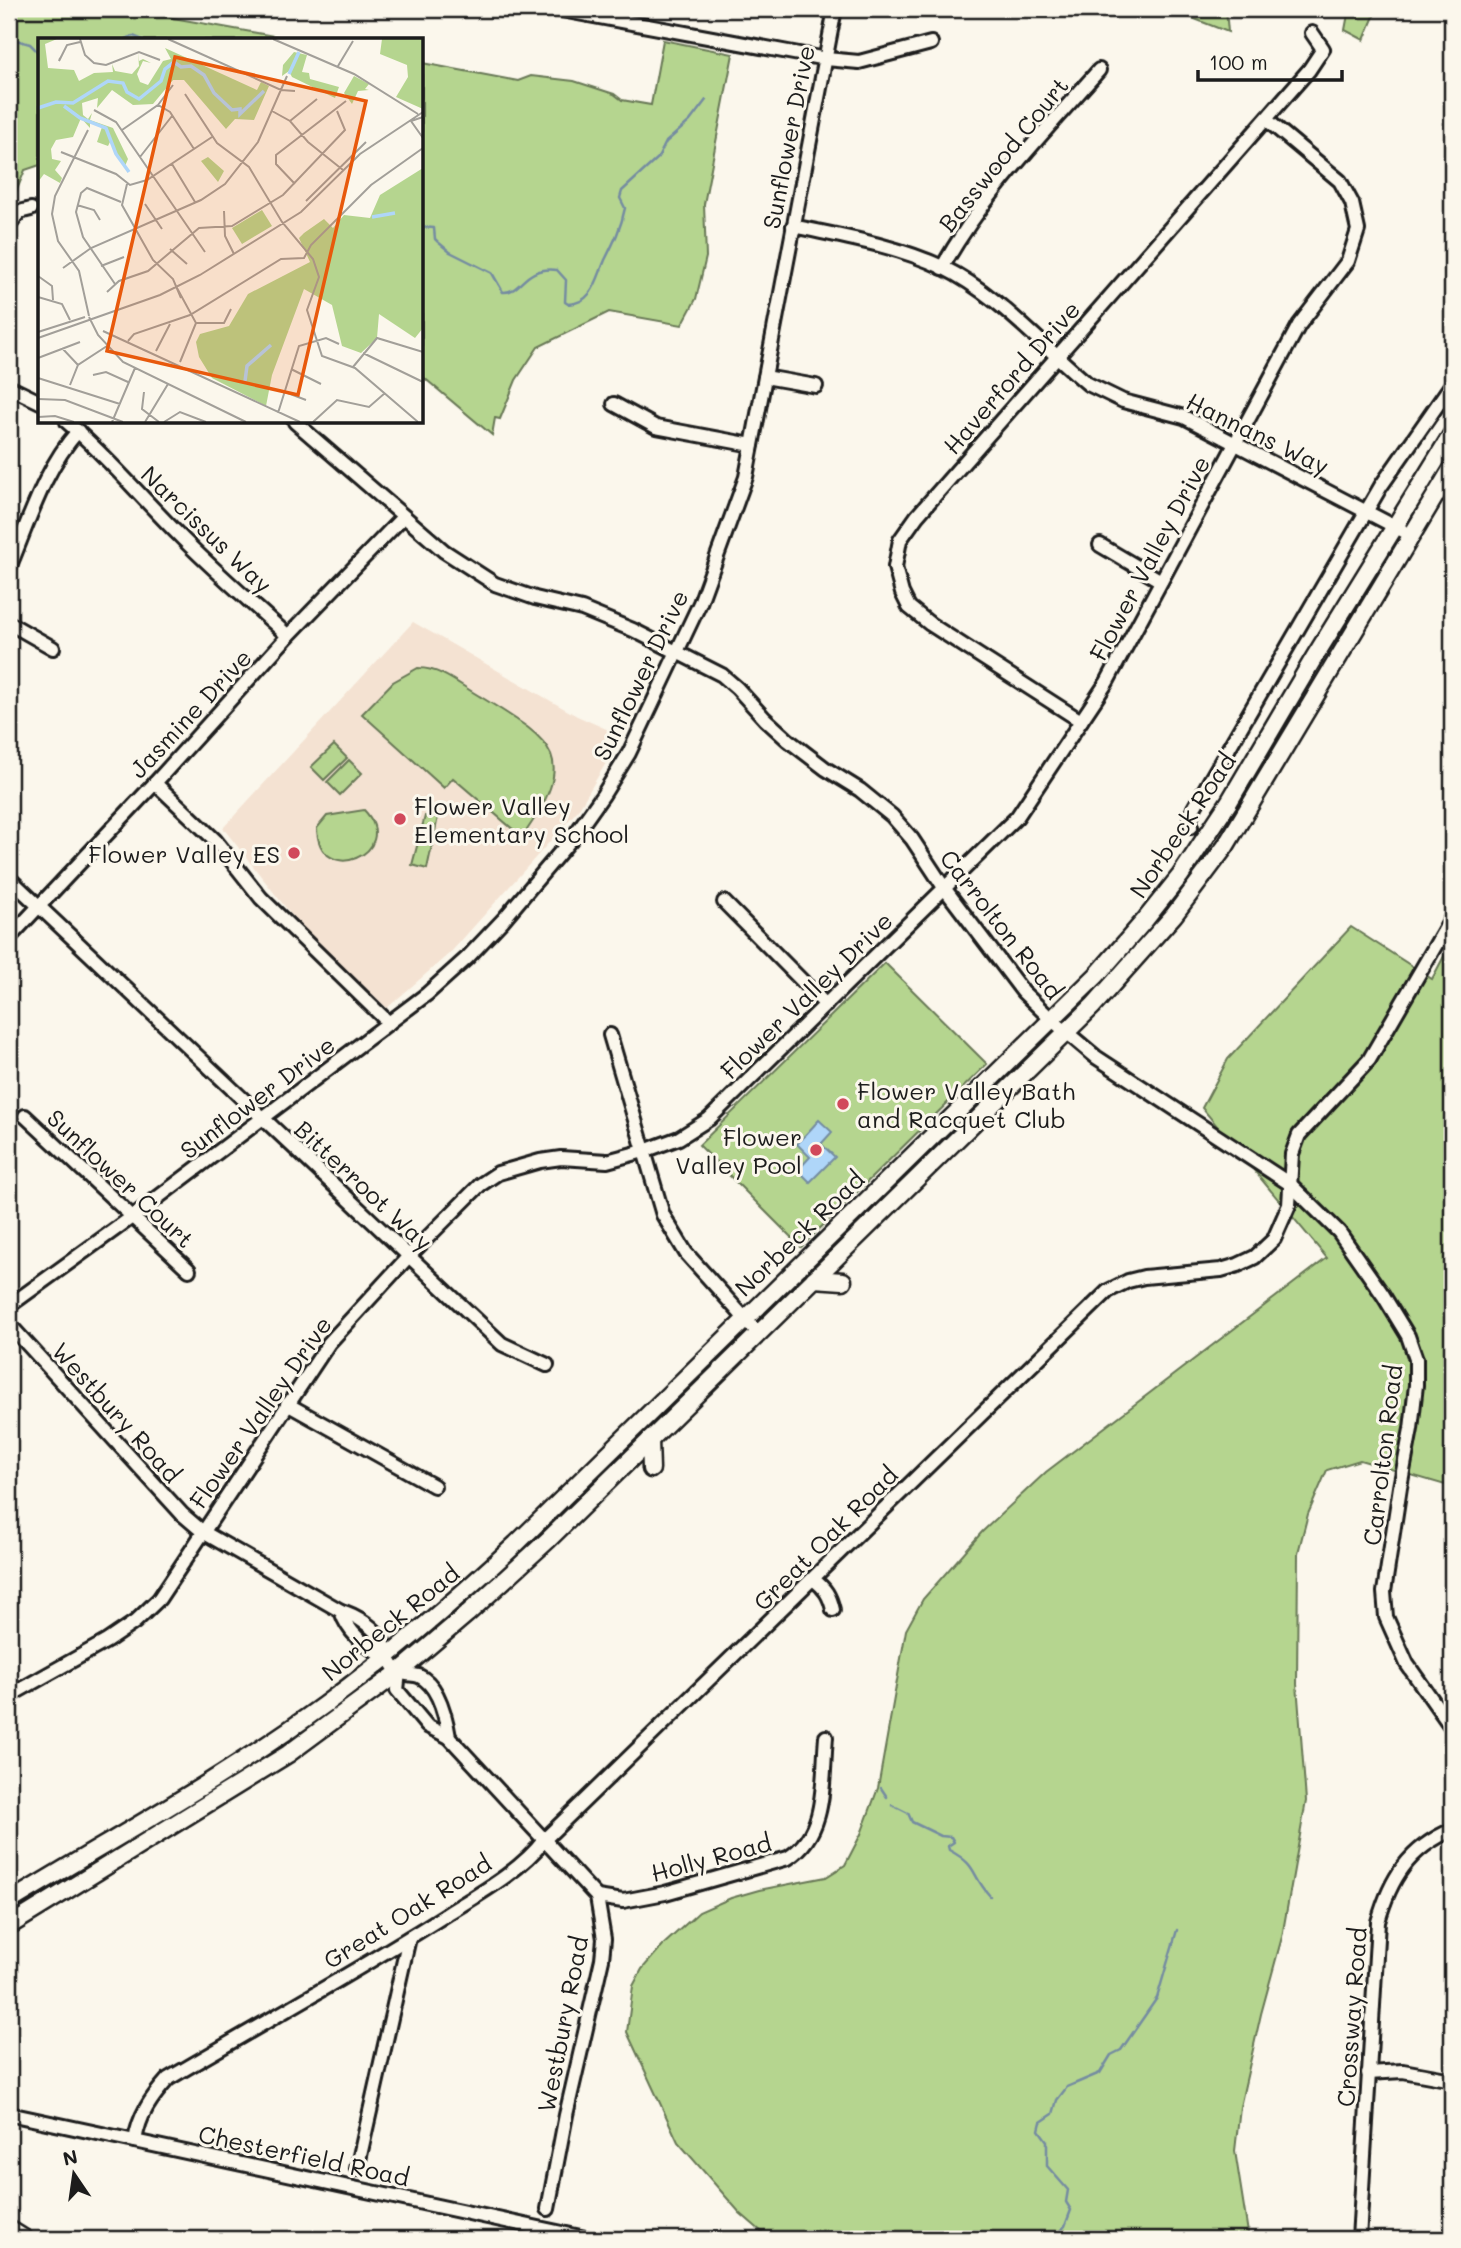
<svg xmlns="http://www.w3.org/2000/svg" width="1461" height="2248" font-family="Mali,sans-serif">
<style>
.built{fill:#f4e2d2}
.green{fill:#b5d58f;stroke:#687856;stroke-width:2}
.water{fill:#afd6f9;stroke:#748ca1;stroke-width:2}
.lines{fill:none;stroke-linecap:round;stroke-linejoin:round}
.stream{stroke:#748ca1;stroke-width:2.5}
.minor-casing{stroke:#1c1c1c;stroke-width:18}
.major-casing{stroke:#1c1c1c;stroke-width:21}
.minor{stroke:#fbf7ec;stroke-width:12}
.major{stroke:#fbf7ec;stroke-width:16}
.poi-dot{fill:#d1495b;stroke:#fbf7ec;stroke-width:2.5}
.labels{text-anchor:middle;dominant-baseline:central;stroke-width:6;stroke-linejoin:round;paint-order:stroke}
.street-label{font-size:24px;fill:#1c1c1c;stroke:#fbf7ec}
.poi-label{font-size:24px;fill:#1c1c1c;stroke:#fbf7ec;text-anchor:start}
.inset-river{fill:none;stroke:#afd6f9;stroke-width:3.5}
.inset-road{fill:none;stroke:#a29f99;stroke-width:2}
.view{fill:#e8590c;fill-opacity:0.15;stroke:#e8590c;stroke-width:3.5}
.inset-edge{fill:none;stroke:#1c1c1c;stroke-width:3.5}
</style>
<rect width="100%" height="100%" fill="#fbf7ec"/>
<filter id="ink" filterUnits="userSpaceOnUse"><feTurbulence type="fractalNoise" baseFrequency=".0143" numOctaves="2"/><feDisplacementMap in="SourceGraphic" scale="14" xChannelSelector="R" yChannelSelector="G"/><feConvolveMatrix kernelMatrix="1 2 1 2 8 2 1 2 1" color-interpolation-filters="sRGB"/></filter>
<g filter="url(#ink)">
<polygon class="built" points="413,622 577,716 622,736 578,810 451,952 387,1008 305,932 223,828"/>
<g class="green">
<polygon points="9,9 123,9 296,40 40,40 40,165 25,170 9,209"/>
<polygon points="1169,9 1226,9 1228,32"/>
<polygon points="1349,9 1377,9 1364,40 1345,30"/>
<polygon points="663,40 733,54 704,204 706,257 696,299 682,325 609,312 538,347 516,380 500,419 495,418 492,435 422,376 422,63 518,81 531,76 574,81 614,94 622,100 651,105"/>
<path d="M418,668c24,0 43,18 63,29 73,45 99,59 41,140l-69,-59 -9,10 -82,-74 31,-32z"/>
<polygon points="334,745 347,758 324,780 311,767"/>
<polygon points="349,760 362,773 340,795 327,782"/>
<path d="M364,810c41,43 -46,79 -47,18l10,-12z"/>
<polygon points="425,816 438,817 427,869 412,865"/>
<polygon points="1351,927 1432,979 1452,941 1452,1487 1360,1460 1327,1470 1308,1514 1298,1553 1297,1684 1306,1801 1282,1937 1261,2014 1240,2107 1235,2151 1249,2239 770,2239 740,2213 678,2142 627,2032 633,1986 642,1969 663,1945 699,1912 731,1898 759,1890 826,1877 845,1865 861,1834 878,1788 906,1630 923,1599 982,1532 1046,1472 1327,1258 1202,1108 1228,1059"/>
<polygon points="885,963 987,1064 801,1247 699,1145"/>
</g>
<polygon class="water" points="819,1120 832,1132 821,1144 835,1157 810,1182 798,1170 810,1157 797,1144"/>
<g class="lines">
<g class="stream">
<polyline points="9,38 30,44 40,54"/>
<polyline points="124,40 133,36 143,40"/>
<path d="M422,227l12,1 1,11 3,3 12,10 42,21 11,19c20,1 19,-26 54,-22l9,10 -1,22 3,2c25,0 29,-26 37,-44 9,-18 16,-32 20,-52l-5,-10 2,-7 36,-33 8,-16 24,-21 16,-21"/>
<polyline points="881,1788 887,1797"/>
<path d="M892,1805l16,8 4,9 29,14 10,1 3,5 -6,4 1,4c30,16 21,24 41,46"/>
<polyline points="1054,2237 1065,2226 1071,2210 1066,2202 1068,2190 1047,2166 1047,2141 1039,2130 1041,2122 1053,2114 1057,2100 1067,2087 1100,2073 1111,2055 1121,2050 1157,1998 1177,1930"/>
</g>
<g class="minor-casing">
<g id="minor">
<polyline points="556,9 826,59 859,62 931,43"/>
<polyline points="9,226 19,212 31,209"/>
<path d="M793,226c50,11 102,19 149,41 56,27 99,78 146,117l35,17 61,16 227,118"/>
<path d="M942,268c41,-74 102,-135 157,-198"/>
<polyline points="765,377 816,386"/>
<polyline points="9,387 40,402"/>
<polyline points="614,404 656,427 752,445"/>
<path d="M67,422c40,34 73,74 110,111 35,36 74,69 111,103"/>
<polyline points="295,422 444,551 495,584 535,598 582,609 633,630 722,675 737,688 765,719 788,740 826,769 860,790 892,816 912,839 945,889 1023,992 1052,1020 1096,1057 1290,1184 1339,1232 1383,1295 1408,1336 1416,1359 1416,1385 1411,1429 1400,1487 1384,1592 1386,1617 1407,1664 1452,1728"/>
<polyline points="1100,545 1161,581"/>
<path d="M9,568c20,-47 35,-99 69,-137"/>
<polyline points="9,623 53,648"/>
<polyline points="1081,721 930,624 909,607 902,593 895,567 900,540 917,516 1309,70 1323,49 1312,33"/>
<polyline points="155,783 215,840 261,898 389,1023"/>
<polyline points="1191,827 1190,819 1194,808 1381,486 1452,384"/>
<polyline points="9,878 502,1344 547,1365"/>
<polyline points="724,902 826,1005"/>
<polyline points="9,938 155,783 288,636 403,517"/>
<polyline points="610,1035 663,1215 686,1253 758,1333"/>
<polyline points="25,1116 189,1270"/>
<polyline points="9,1306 132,1217 427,994 467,958 503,920 574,836 603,795 629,753 700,603 746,477 835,9"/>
<path d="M9,1324l173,190 21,18 138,79c15,4 35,17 42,31 4,10 5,21 15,29 5,4 14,3 21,5 20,9 27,42 30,61"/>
<polyline points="287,1404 434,1486"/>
<path d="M814,1580c11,8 16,16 19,30"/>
<path d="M341,1611c7,22 26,37 46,46"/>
<polyline points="399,1672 397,1690 427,1726 449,1737 597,1897 604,1939 602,1959 566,2115 548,2209"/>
<polyline points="9,1696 107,1641 135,1622 159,1599 329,1343 409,1256 480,1185 498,1173 540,1161 561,1158 607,1161 644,1151 679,1138 709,1119 1017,817 1107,682 1299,325 1348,261 1358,230 1352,203 1340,181 1267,120"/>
<path d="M597,1897l26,4 42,-8 123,-35c40,-26 34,-77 38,-121"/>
<polyline points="1368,2073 1403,2071 1452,2080"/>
<polyline points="9,2114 590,2239"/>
<path d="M135,2141c4,-26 16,-43 33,-62 93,-55 188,-107 279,-165 32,-20 75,-44 97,-74l564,-549 20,-10 16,-4 77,-7 17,-5 17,-8 19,-18 15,-34 3,-51 7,-19 70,-75 83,-143"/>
<polyline points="357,2169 409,1938"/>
<path d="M1359,2239l19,-317c12,-43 31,-74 74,-92"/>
</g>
</g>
<g class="major-casing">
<g id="major">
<polyline points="814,1279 843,1281"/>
<polyline points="650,1440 651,1469"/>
<path d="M9,1902c105,-64 215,-124 315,-197 68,-50 131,-104 192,-161l581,-569 48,-55 35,-44 49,-74 86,-146 137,-222"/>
<polyline points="9,1926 288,1754 399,1672 467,1614 548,1540 1093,1006 1174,915 1225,847 1452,468"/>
<polyline points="9,2229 25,2239"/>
</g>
</g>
<use href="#minor" class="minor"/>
<use href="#major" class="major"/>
</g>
</g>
<g class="poi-dot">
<circle cx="400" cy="819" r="7"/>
<circle cx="294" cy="853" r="7"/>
<circle cx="843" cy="1104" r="7"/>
<circle cx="816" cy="1150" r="7"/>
</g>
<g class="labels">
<g class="street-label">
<text transform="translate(788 137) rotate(-79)">Sunflower Drive</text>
<text transform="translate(1003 154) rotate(-51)">Basswood Court</text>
<text transform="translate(1011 377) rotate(-49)">Haverford Drive</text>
<text transform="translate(1258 433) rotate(26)">Hannans Way</text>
<text transform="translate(207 529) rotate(44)">Narcissus Way</text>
<text transform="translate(1149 558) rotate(-62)">Flower Valley Drive</text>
<text transform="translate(640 675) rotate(-64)">Sunflower Drive</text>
<text transform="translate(190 713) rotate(-47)">Jasmine Drive</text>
<text transform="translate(1182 825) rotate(-56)">Norbeck Road</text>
<text transform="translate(1002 924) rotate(52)">Carrolton Road</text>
<text transform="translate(806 995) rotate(-44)">Flower Valley Drive</text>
<text transform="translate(257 1097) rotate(-37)">Sunflower Drive</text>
<text transform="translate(121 1178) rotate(43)">Sunflower Court</text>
<text transform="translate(364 1185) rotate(43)">Bitterroot Way</text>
<text transform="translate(799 1233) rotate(-44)">Norbeck Road</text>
<text transform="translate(117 1412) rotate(48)">Westbury Road</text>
<text transform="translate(260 1412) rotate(-55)">Flower Valley Drive</text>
<text transform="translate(1382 1455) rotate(-83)">Carrolton Road</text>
<text transform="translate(825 1538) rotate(-45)">Great Oak Road</text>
<text transform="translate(390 1622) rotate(-39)">Norbeck Road</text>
<text transform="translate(711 1857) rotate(-15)">Holly Road</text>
<text transform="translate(407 1911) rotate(-32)">Great Oak Road</text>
<text transform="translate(1351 2017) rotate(-86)">Crossway Road</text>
<text transform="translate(562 2024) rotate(-79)">Westbury Road</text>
<text transform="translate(304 2155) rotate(12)">Chesterfield Road</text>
</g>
<g class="poi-label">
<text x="414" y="805">Flower Valley<tspan x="414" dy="28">Elementary School</tspan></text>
<text x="280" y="853" text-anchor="end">Flower Valley ES</text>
<text x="857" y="1090">Flower Valley Bath<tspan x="857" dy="28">and Racquet Club</tspan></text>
<text x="802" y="1136" text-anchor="end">Flower<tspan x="802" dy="28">Valley Pool</tspan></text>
</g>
</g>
<g transform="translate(38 38)">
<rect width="385" height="385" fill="#fbf7ec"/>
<path d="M0,1h19l-12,5 3,24 26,2 5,11 15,-8 19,-1 -1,-8 3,7 17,3 7,-8 -1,-14 1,9 4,-2 8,4 -8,-2 -6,13 3,8 8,3 15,-24 8,-2 -6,-11 92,42 4,-8 8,4 -15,34 -19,-1 -9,10 -42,-49h-11l-20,24 -20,1 -21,-15 -15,18 1,-10 -16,5 1,12 5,4 4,-6 -2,7 23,8 15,31 -3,7 -15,-24 -2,4 -11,-4 5,-15 -12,-4v5l-9,-10 -8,19 -17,3 -5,9 1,10 9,2 -6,9 7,8 -2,5 -16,-9 -6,8zM344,1h41v70l-27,-12 12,-20 -1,-12 -27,-11zM256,14l13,3 -5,17 7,1 1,6 29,8 -4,11 -43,-21 -3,-6 -7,5 1,-11zM316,38l15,8 -4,5 4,1 -11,1 -6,13 -8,-11zM170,119l16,14 -6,11 -17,-21zM385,130v160l-8,10 -36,-24 -2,24 -16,15 -19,-7 -10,-41 -28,-16 -32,86 -6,31 -54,-28 -13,-21 -3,-15 4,-8 29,-8 19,-32 62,-32 -11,-24 5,-5 20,-14 9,9 11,-13 26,3 10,-23zM224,172l10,16 -30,18 -10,-16z" fill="#b5d58f"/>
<path class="inset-river" d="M251,36l10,-22M26,68l16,12 26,10 10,26 13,18M0,70l18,-6 17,1 35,-22 15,2 4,9 12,7 22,-18 4,-12 9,-7 7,5 10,-1 13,9 10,18 18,17 8,-1v5l24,-23M334,179l23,-4M207,343l2,-15 24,-21"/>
<path class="inset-road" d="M42,1l5,16 9,8 12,2 33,-13 21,8M130,1l113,51 14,1M235,1l81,35 64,40M22,20l-1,3 8,-16 13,-3M300,28l15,-25M147,56l32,49 32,24 33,55 31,37 6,18 -12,33 15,46 33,12 63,54M120,67l15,-20M56,72l22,12 89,130M234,73l18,10 18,21 35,28M385,79l-12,4 12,17M252,83l27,-22M50,92l-33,66 -3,18 6,27 21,30 10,45M84,92l36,-25 12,7 24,37M23,114l55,22 14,11 17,-5 65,-43M102,119l32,-41M134,126l23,38M89,146l-5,21 31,55 20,19 8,19M257,146l-19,-20v-9l70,-54M268,163l60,-59M107,166l17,25M39,167l17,5 6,10M186,173l1,25 9,18M132,211l17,15M63,228l23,-9M25,230l28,-20 110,-48 24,-16 33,-42 29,-66M0,238l14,10 1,14M77,246l-32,-47 -7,-25 5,-19 6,-5 34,14M139,250l19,35 -16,39M69,254l12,-11 29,-10 51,-43 33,-2 51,-31 62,-65 -8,-19M0,259l24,7 8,16M51,279l9,18 25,27 123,60M158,285h28l7,-14M65,293l197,91M0,294l47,-15M0,300l122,-43 40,-20 101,-63 59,-58 63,-42M90,303l6,-7 56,-19 91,-56 23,-1 7,-13 60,-60 52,-37M24,310l16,17M118,313l14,-27M325,315l60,29M0,320l42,-16M315,329l24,-29 46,14M253,331l30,15M55,337l13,-3 22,10M0,340l82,26M32,347l8,-20 29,-19M106,354l-2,17 17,13M247,354l21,8M0,361l27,1 58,22M240,375l21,-67 27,-8 13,6M0,379l17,-1 19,6M74,384l23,-54M107,384l23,-38M126,384l16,-10 26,10M275,384l24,-22 32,7 16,-14"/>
<path class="view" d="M137,19l191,44 -68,294 -191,-44z"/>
<rect width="385" height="385" class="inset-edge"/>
</g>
<rect width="1461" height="2248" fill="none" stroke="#fbf7ec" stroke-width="35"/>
<rect x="18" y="18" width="1426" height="2213" fill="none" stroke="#1c1c1c" stroke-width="2.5" filter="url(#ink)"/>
<g transform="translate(74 2174) rotate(347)" stroke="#fbf7ec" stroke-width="5" paint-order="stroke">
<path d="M0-5L12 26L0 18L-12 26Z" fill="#1c1c1c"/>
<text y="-10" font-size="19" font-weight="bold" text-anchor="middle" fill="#1c1c1c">N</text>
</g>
<path d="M1198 70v10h144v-10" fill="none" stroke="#1c1c1c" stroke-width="3.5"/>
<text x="1209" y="70" font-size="21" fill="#1c1c1c" stroke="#fbf7ec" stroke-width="5" paint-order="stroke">100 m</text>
</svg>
